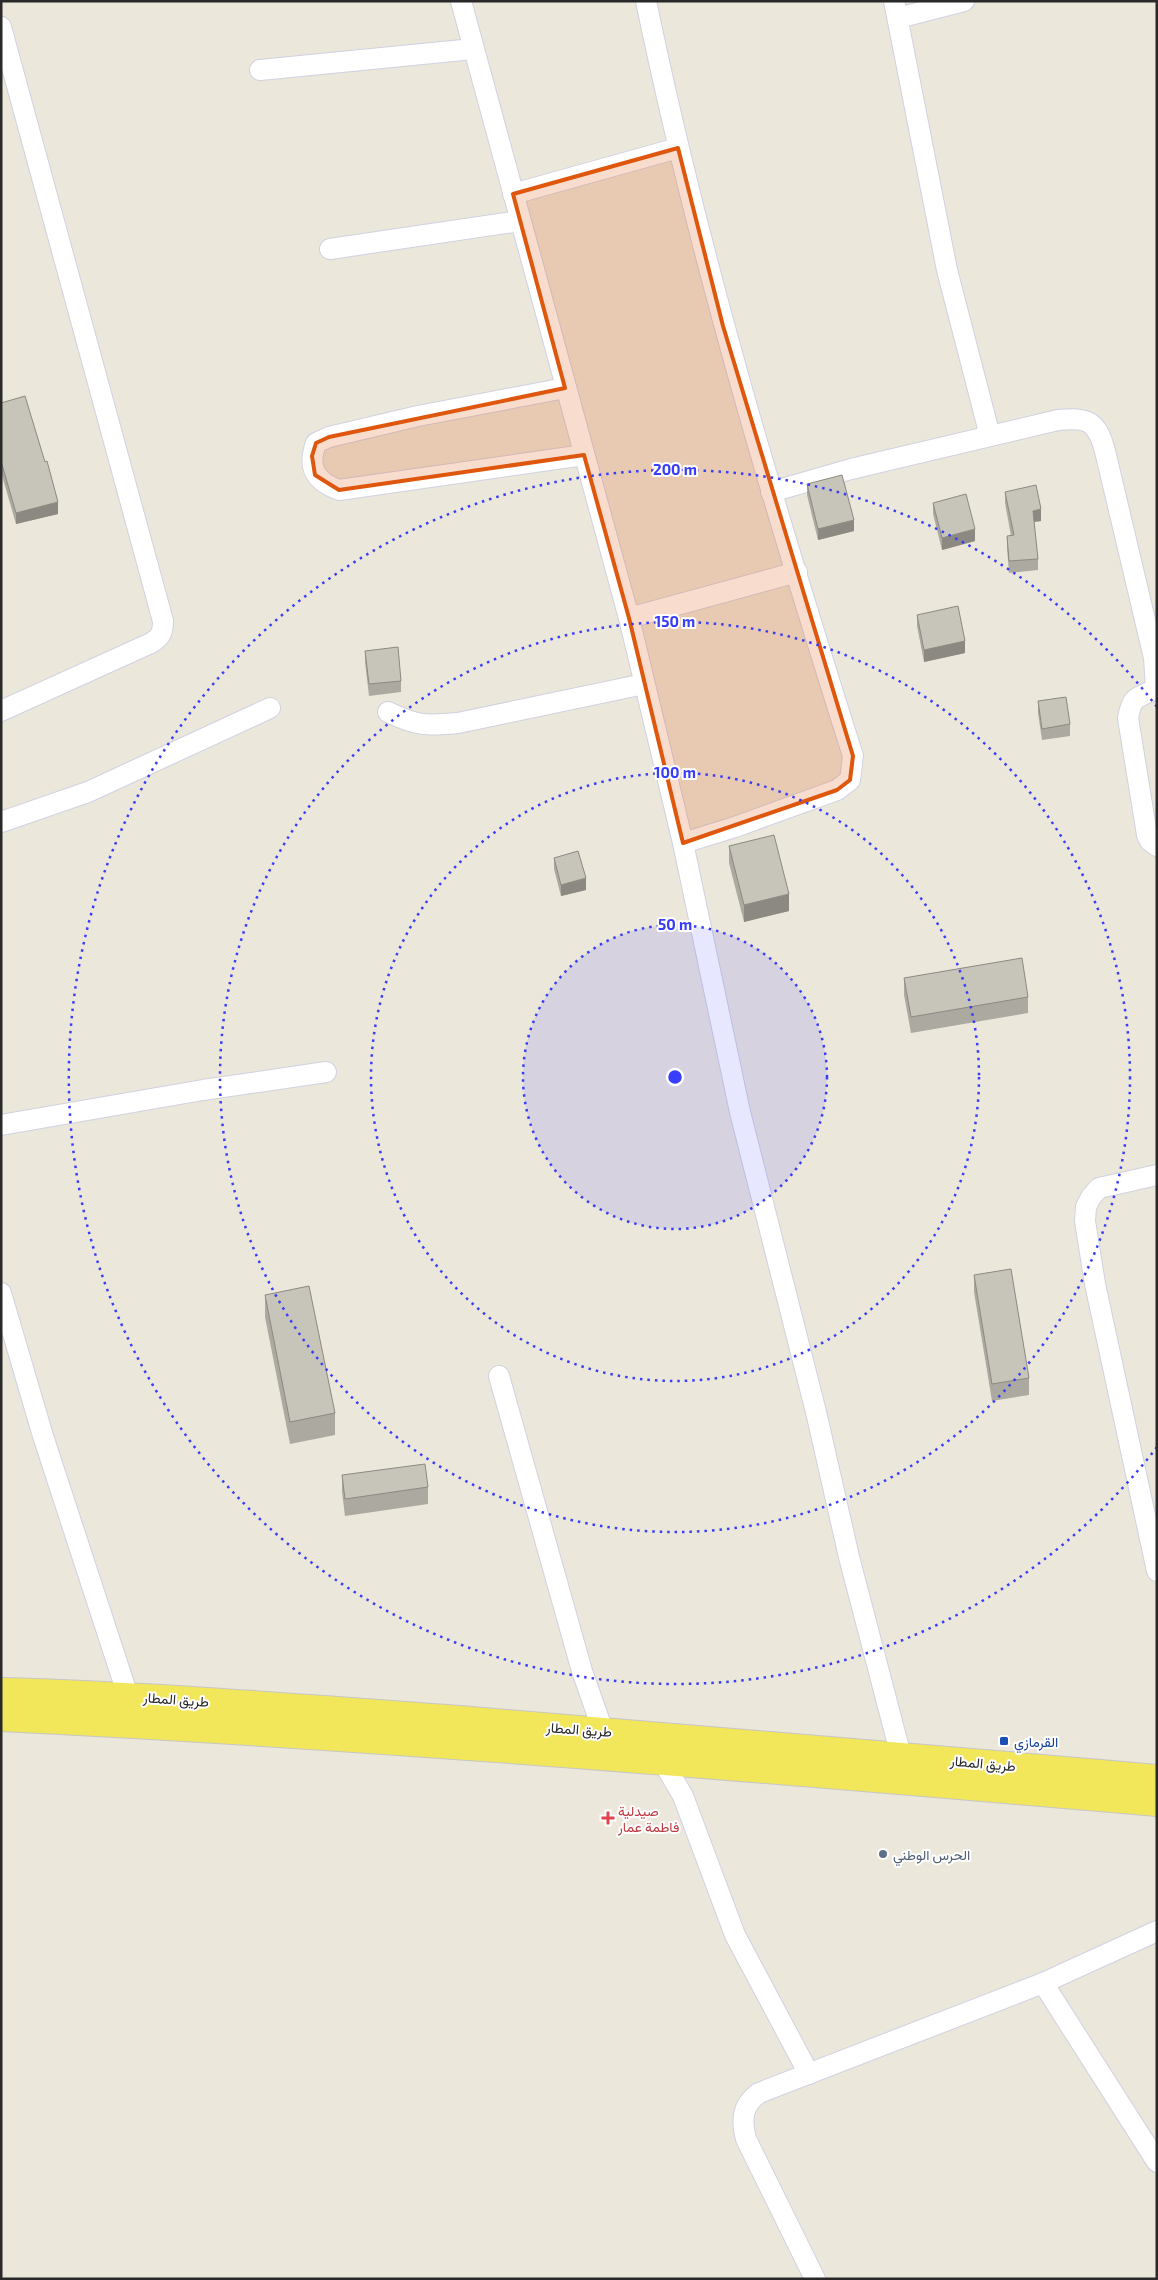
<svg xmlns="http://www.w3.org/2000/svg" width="1158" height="2280" font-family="'Exo 2',Vazirmatn,sans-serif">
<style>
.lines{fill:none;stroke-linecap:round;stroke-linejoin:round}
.minor-casing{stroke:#d0d1e2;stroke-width:22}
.primary-casing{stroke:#c7c7c7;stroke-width:30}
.minor{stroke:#fff;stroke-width:20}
.primary{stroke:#f2e65a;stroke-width:28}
.wall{fill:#aba9a0}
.shaded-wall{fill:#8b8982}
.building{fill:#c7c4ba;stroke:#8b8982}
.marked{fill:#de570d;fill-opacity:0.2;stroke:#de570d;stroke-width:4;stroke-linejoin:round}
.ring{fill:none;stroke:#383dfb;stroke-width:2.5;stroke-dasharray:2.5 5}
.transit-dot{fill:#1a4fb4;stroke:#fff;stroke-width:2}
.health-dot{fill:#e0444e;stroke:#fff;stroke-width:2}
.service-dot{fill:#5c6f8a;stroke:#fff;stroke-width:2}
.labels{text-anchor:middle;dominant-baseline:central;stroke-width:4;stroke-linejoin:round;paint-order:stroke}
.street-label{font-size:14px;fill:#292929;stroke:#fff}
.transit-label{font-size:14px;fill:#164399;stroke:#fff;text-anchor:start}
.health-label{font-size:14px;fill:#be3a42;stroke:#fff;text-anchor:start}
.service-label{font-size:14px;fill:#4e5e75;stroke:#fff;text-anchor:start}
.centre{fill:#383dfb;stroke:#fff;stroke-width:2.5}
.ring-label{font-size:15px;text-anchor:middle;font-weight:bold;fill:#383dfb;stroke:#fff;stroke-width:4;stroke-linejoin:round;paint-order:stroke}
</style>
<rect width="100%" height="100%" fill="#ece7db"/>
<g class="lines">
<g class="minor-casing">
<g id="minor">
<polyline points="461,1 629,618 683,843 740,1112 816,1412 849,1557 901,1756"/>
<path d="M646,1c53,256 128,506 207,755l-3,24 -13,10 -102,37 -52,16"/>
<polyline points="894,1 947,270 990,436"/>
<polyline points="898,18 964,1"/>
<path d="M1,27l162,594c0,11 -2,16 -12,22l-150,68"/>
<polyline points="260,70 473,49"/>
<polyline points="513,194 678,148"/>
<polyline points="330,249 520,221"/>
<path d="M565,388l-147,28 -89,21 -13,6c-9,25 -1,38 23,47l245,-35"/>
<path d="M771,492l80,-23 207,-49c30,-3 39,1 47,31l49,207 2,30c-18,12 -23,4 -28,30l19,117 3,6 7,5"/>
<polyline points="629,618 797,572"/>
<path d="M388,712c29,14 38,14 70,11l186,-39"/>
<polyline points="1,822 88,792 270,708"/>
<polyline points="1,1125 203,1090 326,1072"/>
<polyline points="1157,1175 1099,1188 1091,1197 1086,1207 1085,1221 1095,1284 1157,1571"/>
<polyline points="1,1293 43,1436 128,1696"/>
<polyline points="499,1376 582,1671 603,1731"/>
<polyline points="663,1762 683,1796 735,1935 809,2074"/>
<polyline points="1043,1983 1157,2162"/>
<path d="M815,2279l-69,-140c-5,-19 -4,-34 13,-46l284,-110 114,-52"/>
</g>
</g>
<g class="primary-casing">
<g id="primary">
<path d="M1,1692c154,4 306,17 459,28 233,18 465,38 697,59"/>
<path d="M1,1717c386,19 771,52 1156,85"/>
</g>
</g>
<use href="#minor" class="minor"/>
<use href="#primary" class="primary"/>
</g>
<g class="wall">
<polygon points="1,403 58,514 16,524 1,472"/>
<polygon points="807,484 854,531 818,540 807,495"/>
<polygon points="1005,492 1041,521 1034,522 1038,559 1038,570 1009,573 1007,547 1007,536 1011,536 1005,503"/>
<polygon points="933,503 975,541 942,550 933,514"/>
<polygon points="917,615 965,653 924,662 917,626"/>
<polygon points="365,651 401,681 401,692 369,696 365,662"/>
<polygon points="1038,701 1070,724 1070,736 1042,740 1038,713"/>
<polygon points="729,846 789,911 744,922 729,863"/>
<polygon points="554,858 586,890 561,896 554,869"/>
<polygon points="904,978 1028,997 1028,1013 911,1033 904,995"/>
<polygon points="974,1275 1029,1378 1029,1395 992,1401 974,1292"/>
<polygon points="265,1295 335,1413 335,1435 290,1444 265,1317"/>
<polygon points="342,1475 428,1487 428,1504 345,1516 342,1492"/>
</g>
<g class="shaded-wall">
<polygon points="58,502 58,514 16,524 16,513"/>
<polygon points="1041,509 1041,521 1033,522 1033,511"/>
<polygon points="854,520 854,531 818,540 818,529"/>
<polygon points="975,529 975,541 942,550 942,538"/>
<polygon points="965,641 965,653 924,662 924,650"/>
<polygon points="586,878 586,890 561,896 561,885"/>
<polygon points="789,894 789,911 744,922 744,905"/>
</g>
<g class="building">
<polygon points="25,396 45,462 47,461 58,502 16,513 1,461 1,403"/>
<polygon points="842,475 854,520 818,529 807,484"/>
<polygon points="1036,485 1041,509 1033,511 1038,559 1009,561 1007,536 1014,535 1005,492"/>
<polygon points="966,494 975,529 942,538 933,503"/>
<polygon points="958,606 965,641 924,650 917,615"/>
<polygon points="398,647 401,681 369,684 365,651"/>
<polygon points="1066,697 1070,724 1042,729 1038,701"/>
<polygon points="774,835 789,894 744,905 729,846"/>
<polygon points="578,851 586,878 561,885 554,858"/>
<polygon points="1022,958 1028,997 911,1017 904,978"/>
<polygon points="1011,1269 1029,1378 992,1384 974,1275"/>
<polygon points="309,1286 335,1413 290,1422 265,1295"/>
<polygon points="425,1464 428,1487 345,1499 342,1475"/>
</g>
<path class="marked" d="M678,148l45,178 130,430 -3,24 -13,10 -154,53 -54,-225 -45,-163 -245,35 -24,-15 -3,-19 4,-13 13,-6 236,-49 -52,-194z"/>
<circle cx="675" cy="1077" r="152" fill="#383dfb" fill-opacity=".12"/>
<g class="ring">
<circle cx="675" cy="1077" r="152"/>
<circle cx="675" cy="1077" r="304"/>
<circle cx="675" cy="1077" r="455"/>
<path d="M1157 1447A607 607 0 1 1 1157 707"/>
</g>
<rect class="transit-dot" x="999" y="1736" width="10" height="10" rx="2.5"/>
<path class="health-dot" d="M605.5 1810.5h5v5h5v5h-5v5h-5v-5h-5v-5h5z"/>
<circle class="service-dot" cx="883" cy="1854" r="5"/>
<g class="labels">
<g class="street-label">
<text transform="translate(176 1699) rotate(4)">طريق المطار</text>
<text transform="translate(579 1729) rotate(4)">طريق المطار</text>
<text transform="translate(983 1763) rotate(5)">طريق المطار</text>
</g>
<g class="transit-label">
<text x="1014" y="1741">القرمازي</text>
</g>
<g class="health-label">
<text x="618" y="1810">صيدلية<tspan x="618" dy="16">فاطمة عمار</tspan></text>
</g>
<g class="service-label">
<text x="893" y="1854">الحرس الوطني</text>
</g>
</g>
<circle cx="675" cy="1077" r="8" class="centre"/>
<g class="ring-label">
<text x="675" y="475">200 m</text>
<text x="675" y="627">150 m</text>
<text x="675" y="778">100 m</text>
<text x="675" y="930">50 m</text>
</g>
<rect width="1158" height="2280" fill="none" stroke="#292929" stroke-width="5"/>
</svg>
